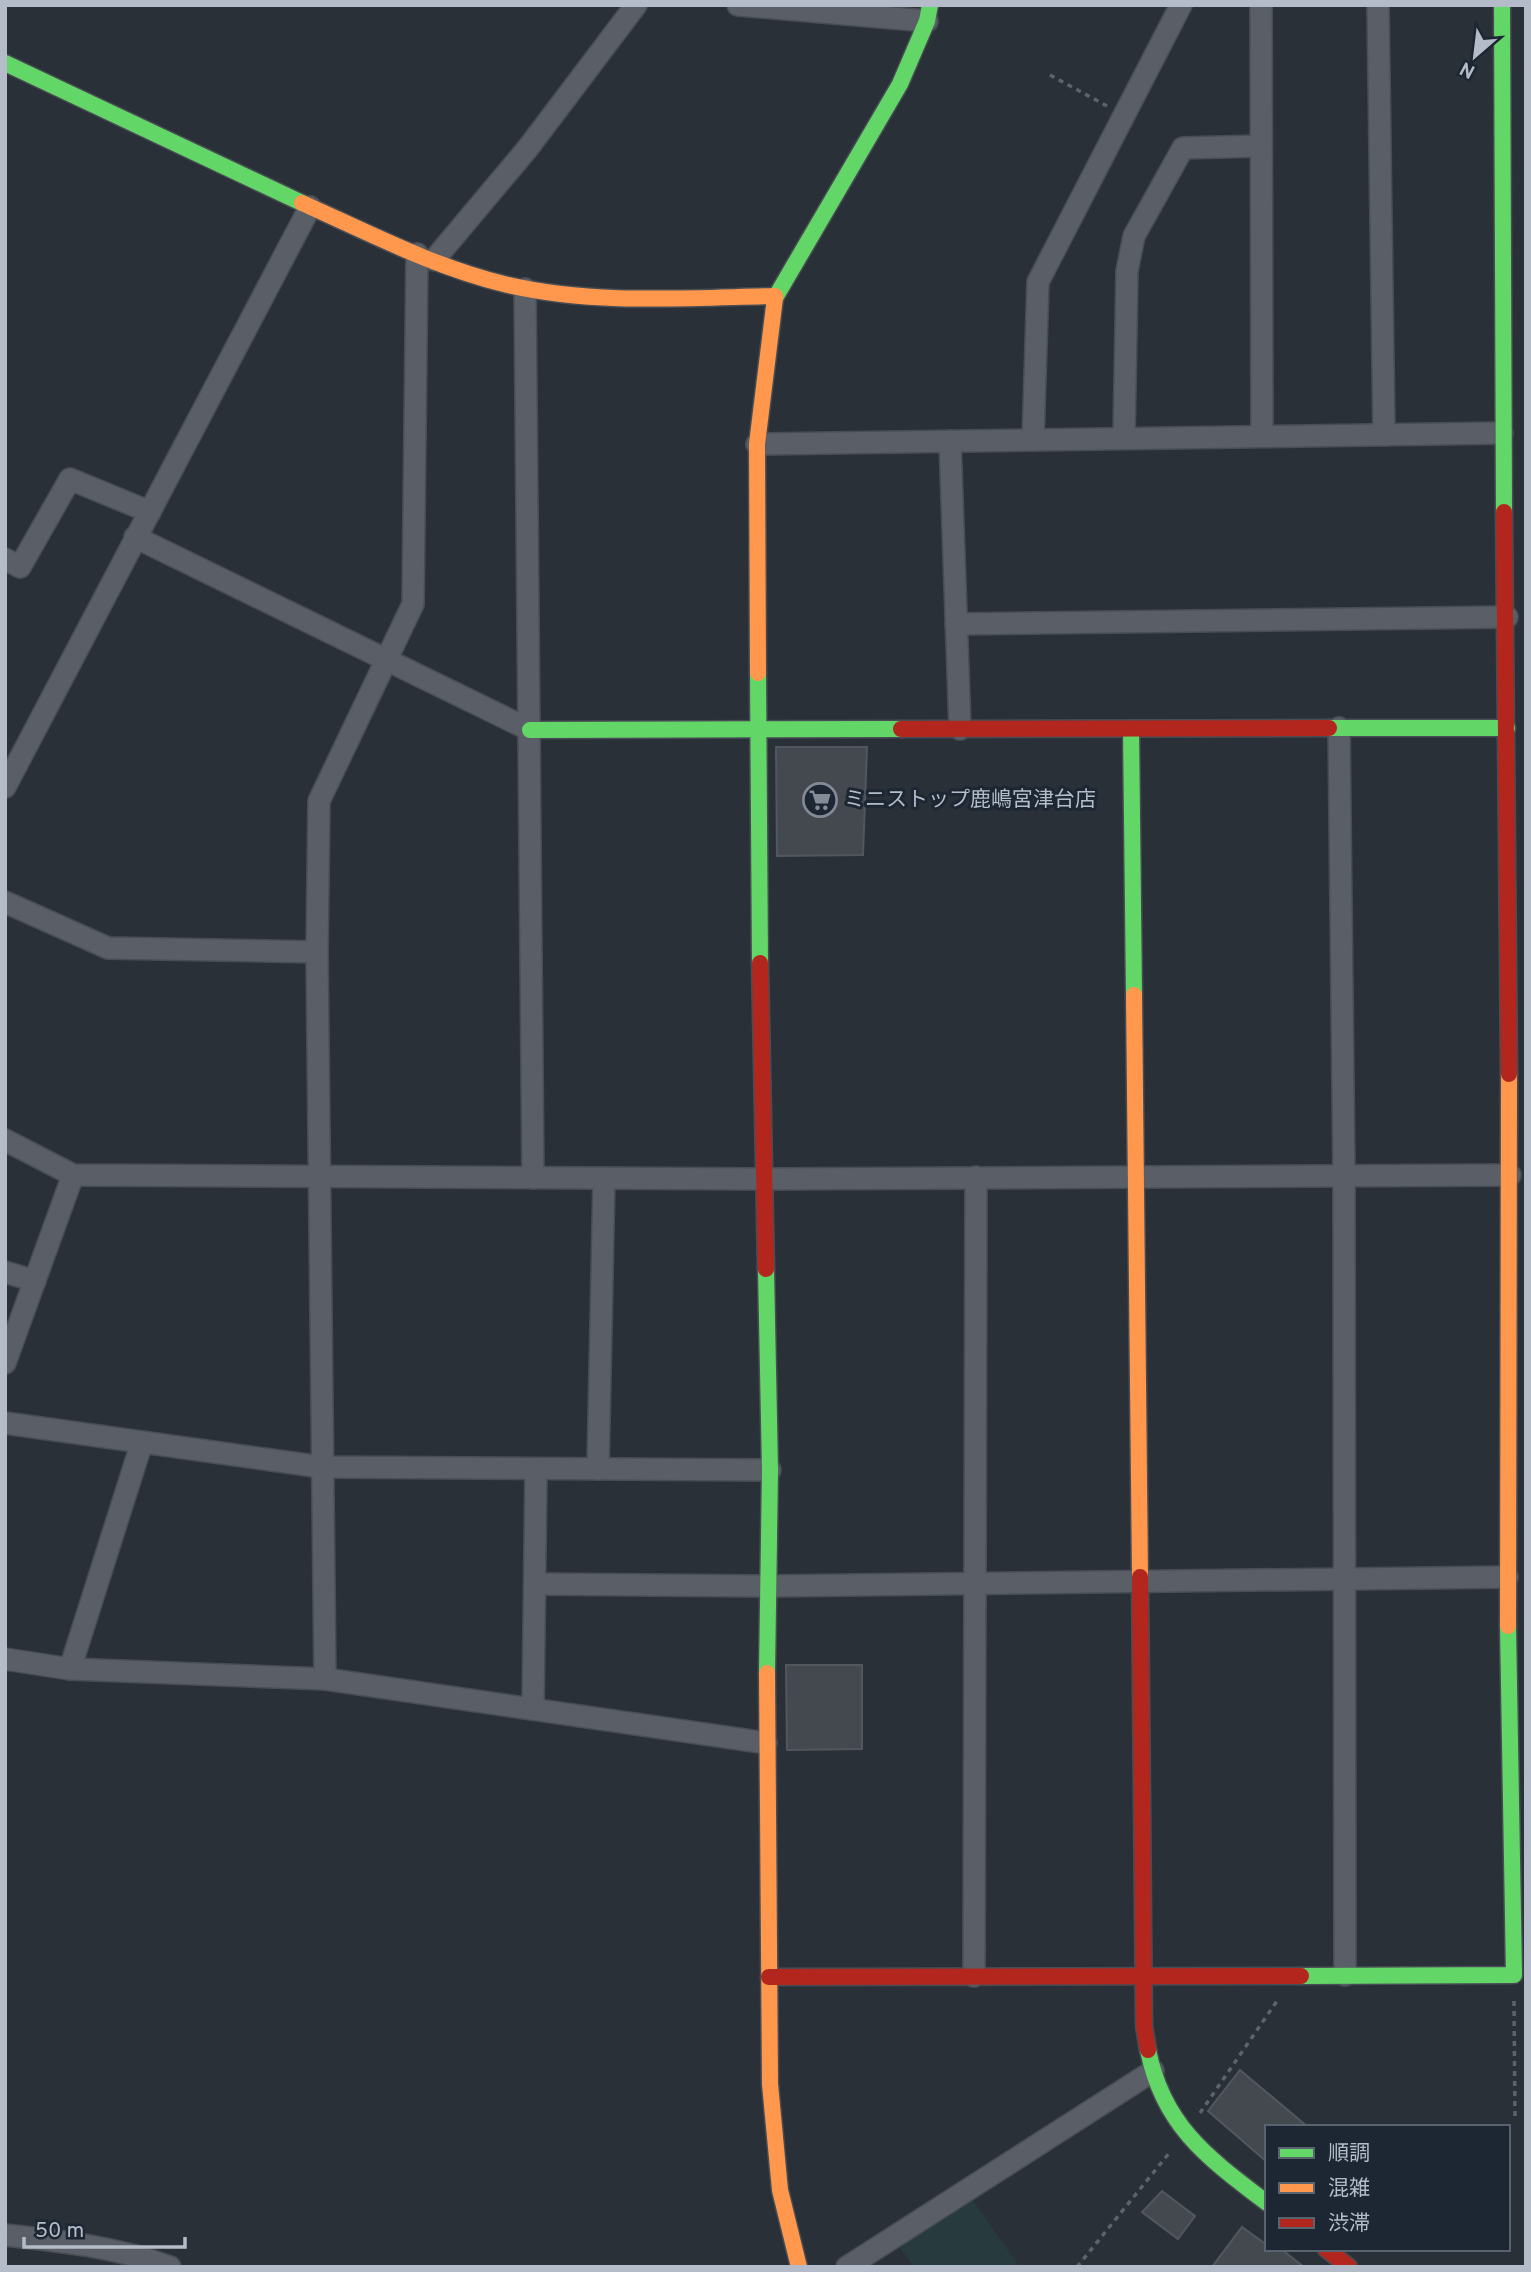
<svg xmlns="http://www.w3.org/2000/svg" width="1531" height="2272" font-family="Overpass,'Noto Sans JP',sans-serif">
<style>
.green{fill:#273a3e}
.building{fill:#444950;stroke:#52575f;stroke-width:2}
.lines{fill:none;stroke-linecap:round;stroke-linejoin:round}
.street-casing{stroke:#484c53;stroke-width:24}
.fast-casing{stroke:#484c53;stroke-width:19}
.slow-casing{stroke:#484c53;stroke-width:19}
.jam-casing{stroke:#484c53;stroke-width:19}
.path{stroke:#5d636a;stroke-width:3.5;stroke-dasharray:5 5;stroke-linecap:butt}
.street{stroke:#5a5e66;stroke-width:21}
.fast{stroke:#63d668;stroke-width:16}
.slow{stroke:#ff974d;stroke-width:16}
.jam{stroke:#b3261e;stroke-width:16}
.labels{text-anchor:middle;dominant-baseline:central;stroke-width:6;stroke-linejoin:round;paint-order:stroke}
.poi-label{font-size:21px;fill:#b4bcc9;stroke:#1d2633;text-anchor:start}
</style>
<rect width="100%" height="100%" fill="#2a3038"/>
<polygon class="green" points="966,2191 1020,2267 914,2267 893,2238"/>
<g class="building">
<polygon points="776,747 867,747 863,855 777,856"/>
<polygon points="786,1665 862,1665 862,1749 787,1750"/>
<polygon points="1240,2070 1308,2127 1267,2127 1267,2162 1208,2111"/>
<polygon points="1162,2191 1195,2216 1178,2239 1142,2212"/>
<polygon points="1242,2227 1267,2245 1267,2249 1281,2249 1304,2267 1212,2267"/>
</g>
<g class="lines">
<g class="street-casing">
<g id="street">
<polyline points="738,5 927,21"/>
<polyline points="1261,5 1262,436"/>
<polyline points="1378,5 1384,435"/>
<polyline points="434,260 528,148 636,5"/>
<polyline points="525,289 533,1178"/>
<polyline points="1124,438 1127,271 1134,236 1183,148 1261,146"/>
<polyline points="1033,440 1038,282 1181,5"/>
<polyline points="950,441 960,729"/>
<polyline points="757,444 1502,433"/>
<polyline points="135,537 530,730"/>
<polyline points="5,559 20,567 70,479 150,512"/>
<polyline points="956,624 1507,617"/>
<polyline points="1339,728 1344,1176 1345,1975"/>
<polyline points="5,787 310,207"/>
<polyline points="5,902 108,948 317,952"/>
<polyline points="5,1140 73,1175 767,1179 1510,1175"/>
<polyline points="5,1272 35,1281"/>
<polyline points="5,1363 73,1175"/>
<polyline points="5,1423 322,1467 770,1470"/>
<polyline points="598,1469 604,1178"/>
<polyline points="535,1584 769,1586 1507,1577"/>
<polyline points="5,1659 70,1669 325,1679 766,1743"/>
<polyline points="70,1669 142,1442"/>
<polyline points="325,1679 317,952 319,801 413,604 417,254"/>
<polyline points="533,1709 536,1469"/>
<polyline points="974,1976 976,1177"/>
<path d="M5,2235c56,6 112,12 165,32"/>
<polyline points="847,2267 1153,2071"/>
</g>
</g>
<g class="fast-casing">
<g id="fast">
<polyline points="1502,5 1504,512"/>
<polyline points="5,63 302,203"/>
<polyline points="775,298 900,84 927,21 930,5"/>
<polyline points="758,673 760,963"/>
<polyline points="1329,728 1507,728"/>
<polyline points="1131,729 1134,995"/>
<polyline points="530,730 901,729"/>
<polyline points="766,1269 770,1470 767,1673"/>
<polyline points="1301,1976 1514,1975 1508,1626"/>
<path d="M1148,2050c15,76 60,108 119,153"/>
</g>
</g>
<g class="slow-casing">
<g id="slow">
<path d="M302,203c65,29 132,64 202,81 88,21 181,14 271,12"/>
<polyline points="758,673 757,444 775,298"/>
<polyline points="1134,995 1140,1577"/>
<polyline points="1508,1626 1509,1074"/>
<polyline points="767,1673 770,2084 780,2190 799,2267"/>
</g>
</g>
<g class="jam-casing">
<g id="jam">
<polyline points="1504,512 1509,1074"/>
<polyline points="901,729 1329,728"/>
<polyline points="760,963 766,1269"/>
<polyline points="1140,1577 1144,2026 1148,2050"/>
<polyline points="769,1977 1301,1976"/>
<polyline points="1326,2249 1349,2267"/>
</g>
</g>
<g class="path">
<polyline points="1050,75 1107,106"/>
<polyline points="1514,2001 1515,2121"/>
<polyline points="1200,2113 1277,2001"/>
<polyline points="1077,2267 1170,2152"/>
</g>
<use href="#street" class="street"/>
<use href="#fast" class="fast"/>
<use href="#slow" class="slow"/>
<use href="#jam" class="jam"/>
</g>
<defs>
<g id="supermarket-ring" transform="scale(1.75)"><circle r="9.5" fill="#1d2633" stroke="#848b96" stroke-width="1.5"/><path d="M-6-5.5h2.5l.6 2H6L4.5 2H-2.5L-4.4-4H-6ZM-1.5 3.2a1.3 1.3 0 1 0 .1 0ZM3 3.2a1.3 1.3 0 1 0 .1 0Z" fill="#848b96"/></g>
</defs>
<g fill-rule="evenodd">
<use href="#supermarket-ring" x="820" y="800"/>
</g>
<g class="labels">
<g class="poi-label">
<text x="844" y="800">ミニストップ鹿嶋宮津台店</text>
</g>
</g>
<rect width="1531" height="2272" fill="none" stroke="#b4bcc9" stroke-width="14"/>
<rect x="1265" y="2125" width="245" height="126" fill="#1d2633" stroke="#59626f" stroke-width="2"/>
<rect x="1279" y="2148" width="35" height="10" fill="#63d668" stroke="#59626f" stroke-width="2"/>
<text x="1328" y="2160" font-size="21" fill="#b4bcc9">順調</text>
<rect x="1279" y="2183" width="35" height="10" fill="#ff974d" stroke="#59626f" stroke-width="2"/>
<text x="1328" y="2195" font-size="21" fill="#b4bcc9">混雑</text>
<rect x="1279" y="2218" width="35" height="10" fill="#b3261e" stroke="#59626f" stroke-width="2"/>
<text x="1328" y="2230" font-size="21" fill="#b4bcc9">渋滞</text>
<g transform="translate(1475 56) rotate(208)" stroke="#1d2633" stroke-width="5" paint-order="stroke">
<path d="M0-5L12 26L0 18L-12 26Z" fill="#b4bcc9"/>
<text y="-10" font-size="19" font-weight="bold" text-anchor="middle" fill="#b4bcc9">N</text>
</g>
<path d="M24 2237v10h161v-10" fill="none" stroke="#b4bcc9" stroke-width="3.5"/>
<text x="35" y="2237" font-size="21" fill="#b4bcc9" stroke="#1d2633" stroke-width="5" paint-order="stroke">50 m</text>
</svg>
